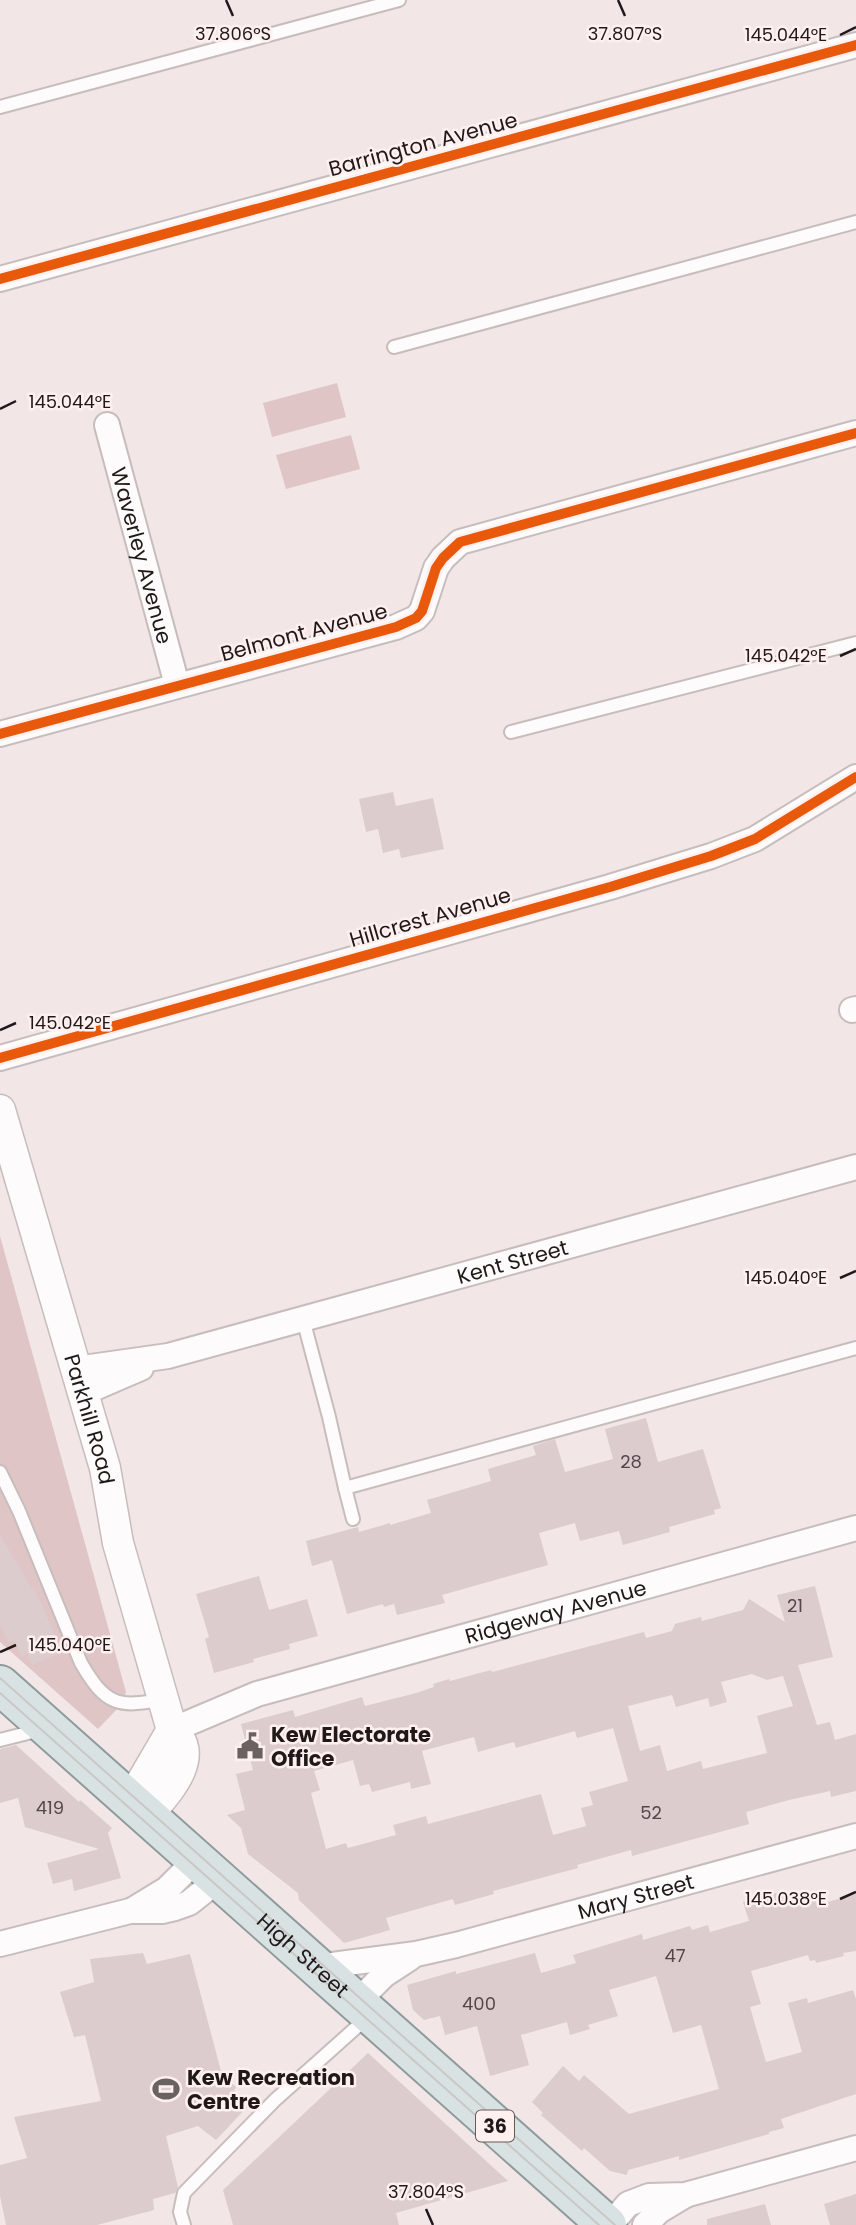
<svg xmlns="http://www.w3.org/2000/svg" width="856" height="2225" font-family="Poppins,sans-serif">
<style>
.green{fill:#e0c5c7}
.building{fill:#dccccd;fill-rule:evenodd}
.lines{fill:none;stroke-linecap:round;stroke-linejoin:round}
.service-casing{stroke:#c7bdbd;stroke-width:16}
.minor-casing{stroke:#c7bdbd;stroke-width:28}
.tertiary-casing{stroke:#c7bdbd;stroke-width:33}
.primary-casing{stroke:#8e9b9c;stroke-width:42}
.service{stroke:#fdfbfb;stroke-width:12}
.minor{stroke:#fdfbfb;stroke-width:24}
.tertiary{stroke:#fdfbfb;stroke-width:30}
.primary{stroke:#d8e2e2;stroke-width:38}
.tram{stroke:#cac7c7;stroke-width:2}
.cycleway-casing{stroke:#fff0f0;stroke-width:15}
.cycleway{stroke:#e8590c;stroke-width:10}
.ticks{fill:none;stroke:#211919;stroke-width:2.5}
.labels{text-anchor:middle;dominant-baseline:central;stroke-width:5;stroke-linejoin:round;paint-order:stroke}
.number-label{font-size:18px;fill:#534849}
.shield{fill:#fff0f0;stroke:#645a5a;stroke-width:2}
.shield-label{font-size:19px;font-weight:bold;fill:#211919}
.street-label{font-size:21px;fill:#211919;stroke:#fff0f0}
.poi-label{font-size:21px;font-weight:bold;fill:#211919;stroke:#fff0f0;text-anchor:start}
.ticks-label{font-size:18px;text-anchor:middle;fill:#211919;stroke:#fff0f0;stroke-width:5;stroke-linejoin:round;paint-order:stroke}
</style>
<rect width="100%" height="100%" fill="#f2e6e6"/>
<g class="green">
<polygon points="337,383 346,417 272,437 263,403"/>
<polygon points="351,435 360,469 286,489 276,455"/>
<polygon points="0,1236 126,1692 121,1705 98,1729 0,1642"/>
</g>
<g class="building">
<polygon points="393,792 396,806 433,798 444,849 401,858 399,849 383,853 378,829 366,832 359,799"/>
<polygon points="646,1418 658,1462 703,1449 721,1508 714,1510 715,1514 669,1527 670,1532 623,1545 619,1531 580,1541 575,1523 539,1533 548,1565 442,1595 445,1603 397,1615 394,1604 384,1607 383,1604 347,1614 332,1560 312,1566 306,1541 358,1527 359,1532 390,1523 390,1525 431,1513 427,1500 491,1481 488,1469 536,1455 533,1446 555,1439 565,1472 613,1459 605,1429"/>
<polygon points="0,1535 32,1589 34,1588 63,1652 32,1665 27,1654 21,1657 14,1640 8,1642 0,1624"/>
<polygon points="259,1576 269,1610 307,1599 318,1636 289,1644 290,1649 253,1659 254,1662 214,1673 205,1639 209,1637 196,1594"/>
<path d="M815,1586l18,71 -35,8 19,60 13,-3 5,18 21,-6v57l-25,6 -1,-6 -41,9 -43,12 3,12 -117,32 -1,-6 -54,15 1,3 -85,23 1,3 -39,11 -2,-6 -67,19 4,12 -46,13 -45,-43 -1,-7 -50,-39 -7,-26 -14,-13 18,-5 -9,-36 17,-4 -12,-46 52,-14 2,7 67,-20 3,9 51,-13 18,-6 -1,-3 16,-5 1,2 41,-11 1,2 152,-40 2,6 26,-7 3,-7 26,-7 1,4 41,-11 6,-11 36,23 -8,-27zM752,1674l15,6 16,-4 10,30 -36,10 10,37 -64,16 -2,-8 -34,10 -7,-26 -20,6 -12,-45 44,-11 4,12 32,-9 2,9 17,-5 -6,-20zM613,1728l15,53 -39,11 4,13 -12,3 5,18 -33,9 -12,-41 -113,30 -2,-8 -33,9 3,10 -48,13 -2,-5 -20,6 -15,-56 9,-3 -6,-19 39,-11 7,26 9,-2 3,8 38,-10 1,7 20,-5 -9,-33 52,-14 4,15 36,-10 2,6 59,-17 2,7z"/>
<polygon points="16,1745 79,1802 80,1800 112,1828 108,1833 121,1878 74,1891 72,1879 53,1884 47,1863 99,1849 25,1827 18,1798 0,1803 0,1749"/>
<polygon points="783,1891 786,1903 814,1895 817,1905 856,1894 856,1951 843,1953 844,1956 816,1963 815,1960 810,1961 808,1955 751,1971 761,2004 750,2007 766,2062 802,2052 788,2003 807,1998 808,2003 853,1990 856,1999 856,2094 781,2119 784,2128 769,2132 769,2134 679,2160 679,2156 628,2170 627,2175 610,2171 584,2148 582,2151 541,2115 543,2113 532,2102 563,2066 579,2081 584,2075 629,2114 719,2089 701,2025 673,2033 656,1976 609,1990 618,2016 588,2025 590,2029 570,2035 567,2022 521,2035 529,2065 490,2076 477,2026 445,2035 440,2016 424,2020 413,2010 407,1985 456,1971 456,1974 535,1953 541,1973 576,1963 573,1955 642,1934 643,1940 690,1926 692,1930 708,1925 710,1932 749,1921 743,1902"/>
<polygon points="143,1953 147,1964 190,1954 222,2075 236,2087 234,2090 249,2105 216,2140 198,2126 166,2136 178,2187 175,2193 153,2199 154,2210 97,2225 6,2225 0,2196 0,2165 27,2158 14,2117 101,2101 85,2035 74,2037 60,1992 94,1982 90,1959"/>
<polygon points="368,2053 508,2181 396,2213 399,2225 233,2225 223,2190"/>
<polygon points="856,2194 856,2225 830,2225 824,2204"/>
<polygon points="765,2204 771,2225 707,2225 707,2219"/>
</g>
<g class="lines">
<g class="service-casing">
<g id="service">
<polyline points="0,107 399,0"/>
<polyline points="394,347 856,222"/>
<polyline points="511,732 856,643"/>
<polyline points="303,1319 329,1417 345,1488 856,1348"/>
<path d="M0,1472l19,39 62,152c24,41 36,46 82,36"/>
<polyline points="345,1488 353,1519"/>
<polyline points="0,1740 40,1730"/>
<polyline points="184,2225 180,2212 184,2193 275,2100 368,2017"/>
</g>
</g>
<g class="minor-casing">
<g id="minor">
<polyline points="0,279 856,45"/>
<path id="s1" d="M107,425l70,260"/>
<polyline points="0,734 396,627 416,618 422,611 436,568 443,558 460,542 856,433"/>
<polyline points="852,1010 856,1009"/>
<polyline points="0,1058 610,887 711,856 755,839 856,777"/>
<path id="s2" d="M76,1369l92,-13 688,-189"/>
<polyline points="83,1393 141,1368"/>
<path id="s3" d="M172,1730l85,-36 599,-166"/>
<polyline points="131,1911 167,1889 196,1860"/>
<polyline points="0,1944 130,1911 162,1911 175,1908 189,1903 218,1880"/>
<path id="s4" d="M317,1967l99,-13 40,-9 400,-109"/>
<polyline points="357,2002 384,1975 410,1958"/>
<polyline points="610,2225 628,2204 649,2196 685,2195 856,2148"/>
<polyline points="645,2225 659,2211 684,2196"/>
</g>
</g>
<g class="tertiary-casing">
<g id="tertiary">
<path id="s5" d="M0,1110l105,358 13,75 54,187c31,27 -7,64 -25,86"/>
<polyline points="127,1798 141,1783 172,1730"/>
</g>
</g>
<g class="primary-casing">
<g id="primary">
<path id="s6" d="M0,1685l607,540"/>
</g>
</g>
<use href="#service" class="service"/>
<use href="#minor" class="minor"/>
<use href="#tertiary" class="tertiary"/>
<use href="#primary" class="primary"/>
<g class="tram">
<polyline points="0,1678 615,2225"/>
<polyline points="0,1693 599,2225"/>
</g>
<g class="cycleway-casing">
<g id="cycleway">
<polyline points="0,279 856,45"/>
<polyline points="0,734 396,627 416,618 422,611 436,568 443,558 460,542 856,433"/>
<polyline points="0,1058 610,887 711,856 755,839 856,777"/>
</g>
</g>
<use href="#cycleway" class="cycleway"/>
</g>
<path class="ticks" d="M226,0l7,16M618,0l7,16M840,35l16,-8M0,409l16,-8M840,656l16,-7M0,1030l16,-7M840,1278l16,-7M0,1652l16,-7M840,1899l16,-7M426,2209l7,16"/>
<defs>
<g id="civic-bare" transform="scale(2.1)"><path d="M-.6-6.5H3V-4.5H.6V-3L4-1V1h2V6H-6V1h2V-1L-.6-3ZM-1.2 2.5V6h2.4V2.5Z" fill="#6a6161" stroke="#fff0f0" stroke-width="2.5" paint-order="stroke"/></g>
<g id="stadium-bare" transform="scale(2.1)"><path d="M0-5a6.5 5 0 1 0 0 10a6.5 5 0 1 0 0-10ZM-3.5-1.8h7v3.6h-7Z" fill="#6a6161" stroke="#fff0f0" stroke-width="2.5" paint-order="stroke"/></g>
</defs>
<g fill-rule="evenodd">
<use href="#civic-bare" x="250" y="1746"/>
<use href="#stadium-bare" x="166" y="2089"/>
</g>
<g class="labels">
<g class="number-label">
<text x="631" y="1461">28</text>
<text x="795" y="1605">21</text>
<text x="50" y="1807">419</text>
<text x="651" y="1812">52</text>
<text x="675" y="1955">47</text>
<text x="479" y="2003">400</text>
</g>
<rect class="shield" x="476" y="2110.5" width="38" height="31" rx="5"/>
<g class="shield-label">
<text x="495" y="2126">36</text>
</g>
<g class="street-label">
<text transform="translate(423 144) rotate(-15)">Barrington Avenue</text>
<text stroke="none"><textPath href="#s1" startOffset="135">Waverley Avenue</textPath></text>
<text transform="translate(304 632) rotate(-15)">Belmont Avenue</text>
<text transform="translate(430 917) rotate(-16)">Hillcrest Avenue</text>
<text stroke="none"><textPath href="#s2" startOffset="450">Kent Street</textPath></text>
<text stroke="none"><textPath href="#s5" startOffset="322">Parkhill Road</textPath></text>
<text stroke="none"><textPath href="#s3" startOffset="402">Ridgeway Avenue</textPath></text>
<text stroke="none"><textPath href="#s4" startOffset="327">Mary Street</textPath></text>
<text stroke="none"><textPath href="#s6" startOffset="406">High Street</textPath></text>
</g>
<g class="poi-label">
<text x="271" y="1734">Kew Electorate<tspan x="271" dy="24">Office</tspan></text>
<text x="187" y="2077">Kew Recreation<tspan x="187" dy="24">Centre</tspan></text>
</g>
</g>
<g class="ticks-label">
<text x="625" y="40">37.807°S</text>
<text x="233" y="40">37.806°S</text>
<text x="786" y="41">145.044°E</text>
<text x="70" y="408">145.044°E</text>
<text x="786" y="662">145.042°E</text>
<text x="70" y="1029">145.042°E</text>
<text x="786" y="1284">145.040°E</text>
<text x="70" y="1651">145.040°E</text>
<text x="786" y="1905">145.038°E</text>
<text x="426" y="2198">37.804°S</text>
</g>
</svg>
